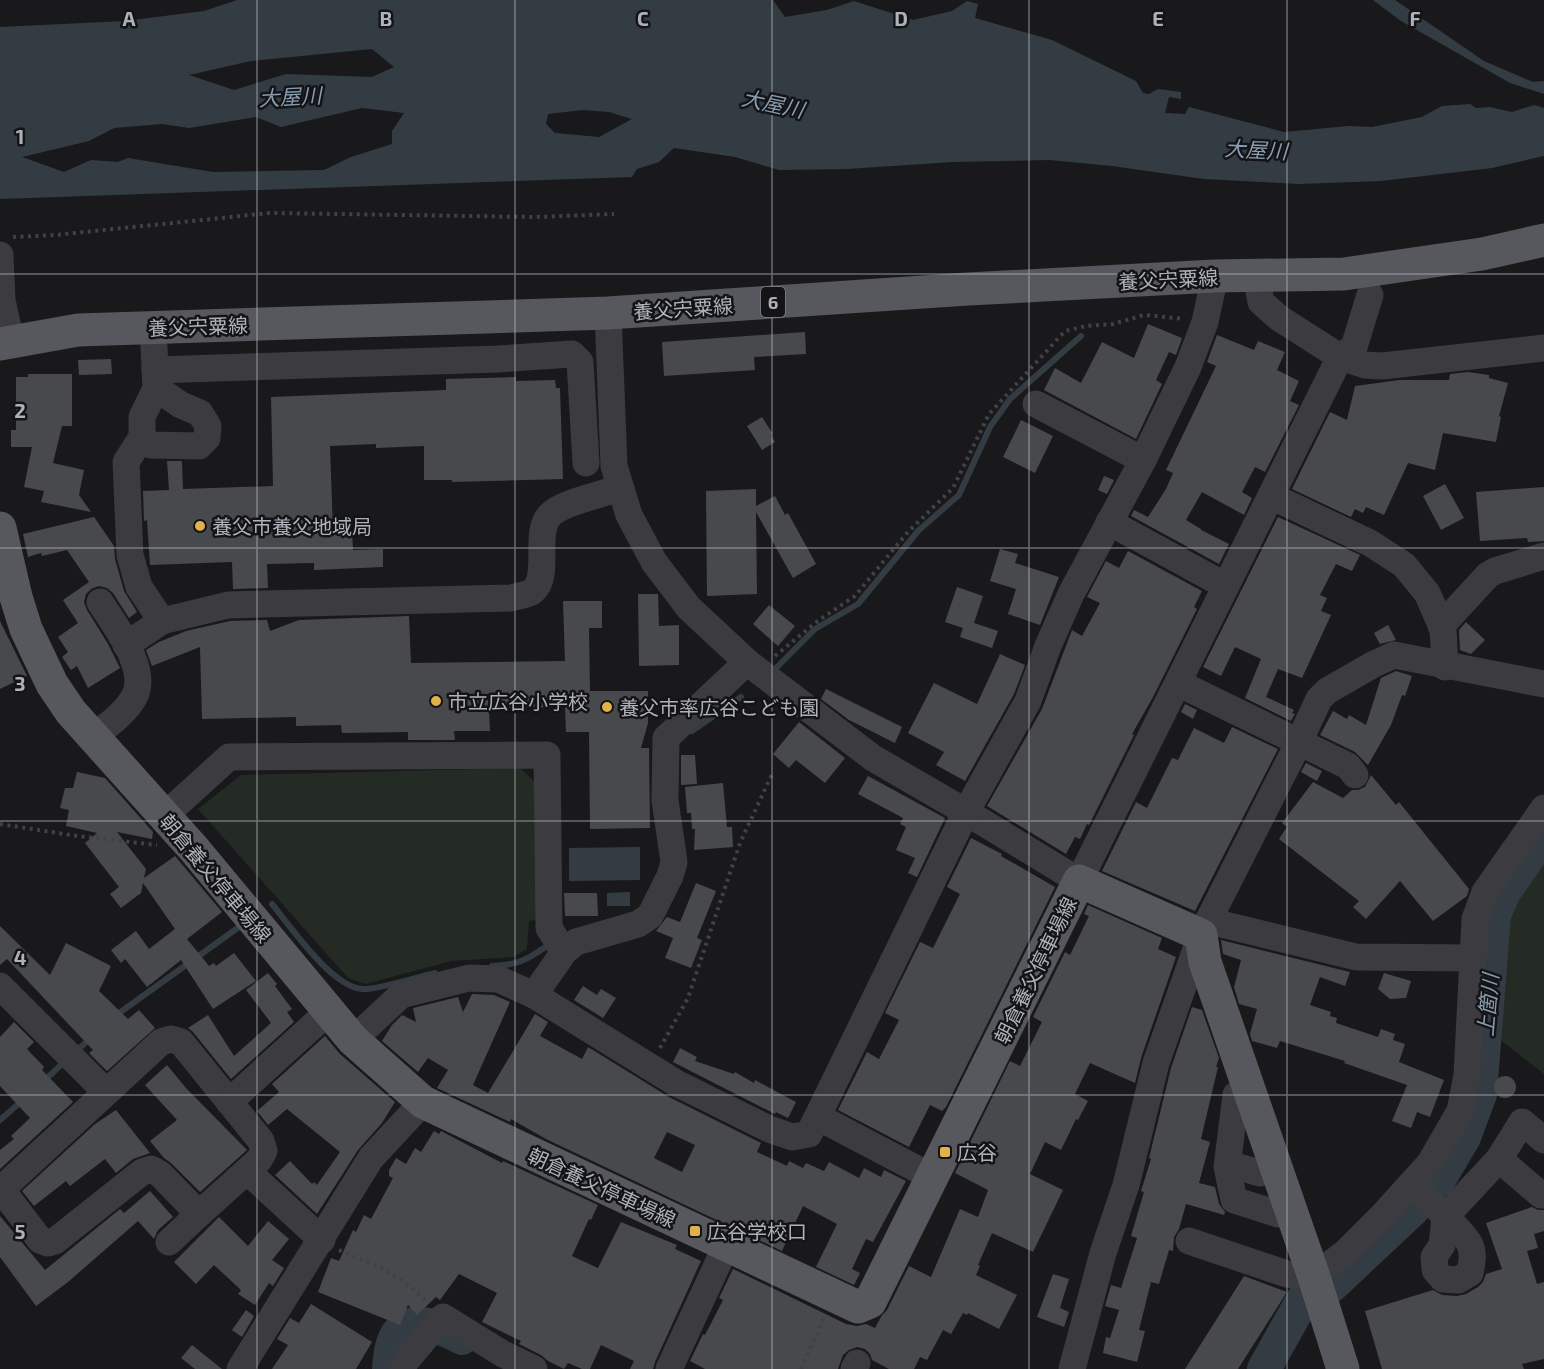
<svg xmlns="http://www.w3.org/2000/svg" width="1544" height="1369" font-family="'Exo 2','Noto Sans JP',sans-serif">
<style>
.green{fill:#242b25}
.water{fill:#343c43;fill-rule:evenodd}
.lines{fill:none;stroke-linecap:round;stroke-linejoin:round}
.stream{stroke:#343c43;stroke-width:6}
.river{stroke:#343c43;stroke-width:34}
.building{fill:#48494d;fill-rule:evenodd}
.path{stroke:#414247;stroke-width:4;stroke-dasharray:3 4.5;stroke-linecap:butt}
.minor{stroke:#3b3b40;stroke-width:27}
.major{stroke:#57585e;stroke-width:33}
.grid{fill:none;stroke:#adb1b9;stroke-width:1.5;stroke-opacity:0.55}
.poi-dot{fill:#e1b14b;stroke:#141416;stroke-width:2}
.labels{text-anchor:middle;dominant-baseline:central;stroke-width:5;stroke-linejoin:round;paint-order:stroke}
.shield{fill:#141416;stroke:#7f8288;stroke-width:1.5}
.shield-label{font-size:18px;font-weight:bold;fill:#adb1b9}
.street-label{font-size:20px;fill:#adb1b9;stroke:#141416}
.poi-label{font-size:20px;fill:#adb1b9;stroke:#141416;text-anchor:start}
.water-label{font-size:21px;font-style:italic;fill:#889db1;stroke:#141416}
.grid-label{font-size:20px;text-anchor:middle;font-weight:bold;fill:#adb1b9;stroke:#141416;stroke-width:5;stroke-linejoin:round;paint-order:stroke}
</style>
<rect width="100%" height="100%" fill="#19191b"/>
<g class="green">
<polygon points="520,768 539,786 536,920 529,921 527,949 513,957 451,961 366,984 348,978 198,809 241,775"/>
<polygon points="1544,859 1544,1074 1498,1038 1508,931 1514,902"/>
</g>
<g class="water">
<path d="M237,0h536l12,17 42,-7 27,-9 59,19 39,-9 15,-10 11,3 -3,14 77,22 84,41 7,12 6,1 9,-5 23,3v7l-12,-2 -4,16 20,1 4,-7 95,25 65,-6 23,1 50,-10 20,-11 28,-2 6,4 14,-1 22,5 22,-7 10,3v48l-52,12 -111,13 -82,3 -95,-5 -92,-13 -63,-6 -96,2 -106,7 -68,1 -44,-13 -61,-9 -15,14 -22,7 -5,8 -632,22v-172l125,-6 79,-10zM372,49l22,18 -22,10 -86,-3 -52,16 -45,-15 62,-14zM362,108l42,5 -12,18v13l-41,13 -27,13 -111,2 -85,-14 -10,4 -27,-2 -27,12 -42,-15 67,-16 25,-13 48,-4 27,4 67,-11 25,10zM582,110l27,2 23,7 -33,18 -44,-4 -9,-9 2,-10z"/>
<polygon points="1373,0 1395,0 1484,61 1533,82 1544,81 1544,94 1510,83 1401,21"/>
<polygon points="640,847 640,880 569,881 569,848"/>
<polygon points="630,892 630,906 607,906 607,893"/>
</g>
<g class="lines">
<g class="stream">
<polyline points="777,667 815,629 858,604 919,530 959,495 990,427 1010,399 1081,336"/>
<polyline points="692,731 741,697"/>
<path d="M272,904c19,23 59,82 90,85 11,2 59,-13 73,-16"/>
<path d="M492,966c24,-1 33,-5 52,-18"/>
<polyline points="115,1016 239,927"/>
<polyline points="75,1052 92,1037"/>
<polyline points="44,1081 65,1061"/>
<polyline points="0,1120 23,1100"/>
</g>
<g class="river">
<polyline points="1438,1181 1464,1137 1480,1094 1494,915 1504,892 1544,834"/>
<polyline points="1331,1286 1413,1209"/>
<path d="M389,1369c1,-11 2,-28 10,-37 16,-17 47,-3 63,6"/>
<polyline points="1264,1369 1305,1296"/>
</g>
</g>
<g class="building">
<polygon points="1148,324 1182,338 1176,355 1169,352 1156,380 1162,384 1136,439 1044,390 1055,368 1081,383 1102,342 1134,358"/>
<polygon points="805,332 806,354 754,357 755,370 664,376 662,342"/>
<polygon points="1217,335 1254,350 1258,341 1285,352 1277,370 1299,381 1290,401 1299,405 1265,472 1255,467 1242,492 1252,498 1244,515 1202,492 1186,520 1201,529 1201,530 1229,544 1219,564 1131,516 1134,510 1148,517 1166,489 1173,473 1166,470 1216,366 1207,362"/>
<polygon points="111,359 112,374 79,375 78,360"/>
<polygon points="1468,372 1489,375 1489,378 1508,383 1499,416 1501,417 1496,442 1443,433 1435,470 1408,463 1384,515 1366,507 1363,513 1355,509 1351,517 1292,489 1330,412 1347,420 1355,386 1400,380 1449,380 1450,374"/>
<polygon points="28,374 72,374 72,426 62,426 53,463 84,470 79,495 91,512 41,502 44,491 24,487 32,447 11,447 11,430 16,430 16,377 28,377"/>
<polygon points="516,377 516,381 555,380 556,388 560,388 563,479 452,482 452,480 424,480 424,446 376,448 376,444 330,446 333,531 352,531 353,550 383,549 383,567 314,570 314,563 267,564 268,588 233,589 232,562 150,565 147,520 144,521 143,491 169,490 167,461 182,461 183,489 273,486 271,397 446,390 446,379"/>
<polygon points="762,417 773,434 771,435 775,442 762,450 747,426"/>
<polygon points="1021,420 1053,436 1035,473 1003,457"/>
<polygon points="1104,476 1114,480 1107,494 1098,490"/>
<polygon points="1445,484 1464,518 1441,530 1423,496"/>
<polygon points="1544,487 1544,541 1528,542 1527,538 1480,541 1476,492"/>
<polygon points="756,489 756,506 775,496 785,515 788,513 816,564 793,578 756,512 757,594 707,596 706,491"/>
<polygon points="94,517 114,546 115,559 124,591 137,612 129,618 113,593 107,588 99,586 91,589 86,594 84,602 87,610 108,644 120,668 88,688 77,666 71,670 62,657 68,652 58,637 78,623 63,600 89,582 67,550 42,556 41,553 28,557 23,534"/>
<polygon points="1278,517 1360,555 1352,571 1336,564 1320,595 1327,598 1321,611 1331,615 1302,678 1278,669 1266,697 1294,710 1292,713 1295,714 1291,721 1245,698 1261,659 1235,647 1221,676 1203,667"/>
<polygon points="1000,549 1018,554 1015,563 1059,577 1040,625 1008,614 1016,589 990,581"/>
<polygon points="1128,551 1202,591 1194,607 1197,609 1153,697 1132,734 1134,735 1089,825 1087,824 1080,839 1075,837 1066,854 987,806 1042,709 1072,630 1082,636 1100,603 1087,597 1106,561 1119,568"/>
<polygon points="957,587 983,596 974,623 998,631 992,648 960,637 963,628 945,622"/>
<polygon points="638,594 658,594 659,626 679,625 679,665 639,666"/>
<polygon points="563,601 602,601 602,628 589,628 590,691 648,691 648,723 641,748 649,748 650,828 590,829 589,732 566,732 565,707 489,709 490,731 454,731 455,740 408,740 408,732 342,733 341,725 296,726 296,717 202,719 200,647 152,666 146,650 159,642 186,631 230,621 267,620 270,631 299,620 409,616 411,663 565,661"/>
<polygon points="769,605 795,626 778,646 753,624"/>
<polygon points="0,621 27,676 0,689"/>
<polygon points="1466,622 1485,640 1471,654 1460,650 1459,630"/>
<polygon points="1388,625 1396,640 1380,644 1374,633"/>
<polygon points="1000,654 1025,665 1014,694 965,781 936,765 944,752 908,733 934,683 977,704"/>
<polygon points="1396,671 1412,676 1405,696 1402,695 1391,725 1368,765 1355,752 1320,735 1333,711 1347,719 1349,715 1366,725 1381,678"/>
<polygon points="826,689 902,727 895,743 849,720 821,699"/>
<polygon points="1185,704 1197,710 1193,719 1181,712"/>
<polygon points="799,722 845,758 825,783 796,760 789,768 773,754"/>
<polygon points="1232,727 1278,749 1195,911 1102,871 1136,802 1147,808 1172,758 1178,760 1194,728 1224,743"/>
<polygon points="681,755 695,755 697,784 681,785"/>
<polygon points="1306,763 1322,771 1317,781 1301,772"/>
<polygon points="77,772 105,778 153,832 152,839 117,832 146,869 144,878 175,856 222,912 187,939 209,966 214,963 216,966 234,953 256,981 213,1009 181,960 147,987 125,959 121,963 111,950 136,931 149,949 175,929 143,883 141,893 121,908 110,894 119,887 85,843 97,833 66,826 69,810 60,808 65,788 73,788"/>
<polygon points="1371,775 1396,805 1399,802 1469,889 1467,896 1433,921 1400,881 1366,919 1353,907 1359,901 1279,839 1287,827 1282,823 1313,782 1343,798 1352,790 1358,790 1365,787"/>
<polygon points="868,776 945,818 917,877 908,873 915,858 896,850 906,827 900,824 903,818 858,794"/>
<polygon points="723,783 727,827 732,827 733,847 694,850 695,829 692,829 691,813 687,813 685,787"/>
<polygon points="971,838 1002,854 1001,856 1055,887 946,1107 942,1111 930,1105 909,1147 838,1110 867,1052 879,1059 899,1020 885,1013 920,942 933,948 960,894 947,887"/>
<polygon points="696,883 716,891 697,938 702,940 691,968 665,958 673,938 656,931 667,917 680,922"/>
<polygon points="564,893 597,893 598,916 565,916"/>
<polygon points="1088,905 1162,938 1158,949 1176,957 1141,1058 1135,1083 1090,1063 1075,1094 1088,1101 1078,1120 1076,1119 1061,1150 1045,1142 1030,1174 1063,1190 1033,1252 992,1233 978,1265 980,1266 976,1275 1017,1295 999,1329 968,1313 967,1315 963,1313 951,1334 943,1330 927,1360 920,1357 914,1369 889,1369 872,1360 870,1354 865,1349 857,1347 849,1350 843,1355 838,1369 705,1369 690,1361 703,1334 705,1335 723,1300 719,1298 733,1269 846,1324 857,1326 866,1324 875,1328 882,1315 887,1310 909,1266 931,1277 960,1209 978,1217 988,1190 955,1173 1010,1061 1020,1066 1042,1022 1033,1017 1065,952 1070,955 1089,916 1084,914"/>
<polygon points="0,926 50,975 66,943 111,966 99,991 128,1019 139,1010 155,1028 107,1071 89,1053 93,1050 7,959 0,965"/>
<polygon points="1221,940 1350,972 1345,986 1320,977 1310,1005 1331,1012 1330,1016 1337,1018 1336,1023 1378,1037 1381,1029 1395,1034 1393,1040 1405,1044 1399,1062 1444,1080 1430,1117 1417,1112 1411,1128 1392,1121 1407,1085 1344,1063 1345,1061 1280,1041 1277,1048 1252,1041 1250,1034 1257,1009 1239,1004 1234,987 1241,960 1223,954"/>
<polygon points="268,973 277,984 275,986 292,1009 287,1012 294,1022 231,1079 193,1032 188,1028 208,1015 234,1056 271,1023 246,990"/>
<polygon points="1384,973 1411,981 1406,998 1390,999 1378,989"/>
<polygon points="583,986 597,995 601,989 616,998 603,1018 574,1000"/>
<path d="M472,994l22,1 16,7 -37,83 15,8 47,-79 13,8 -8,14 42,23 6,-12 81,50 92,46 -4,9 30,14 2,-5 14,7 3,-5 18,8 5,-9 30,16 5,-10 17,9 3,-7 22,11 -33,61 -7,-3 -14,30 8,4 -6,12 -38,-18 21,-43 -34,-18 -21,45 -236,-112 -35,-20 -1,3 -73,-34 11,-18 -20,-12 -10,14 -36,-31 10,-16 10,-10 14,7 -3,-14 45,-11 5,15zM667,1132l28,13 -13,27 -28,-14z"/>
<polygon points="1192,1007 1202,1010 1219,1058 1216,1067 1218,1067 1201,1139 1210,1142 1199,1183 1215,1187 1219,1204 1225,1212 1224,1215 1186,1204 1179,1229 1174,1237 1173,1251 1169,1250 1159,1284 1151,1282 1139,1330 1145,1331 1137,1362 1103,1353 1106,1337 1110,1338 1119,1310 1105,1306 1111,1285 1121,1288 1137,1238 1131,1236 1144,1192 1141,1191 1151,1159 1149,1158 1171,1068"/>
<polygon points="14,1022 34,1042 27,1049 44,1067 42,1070 73,1102 0,1169 0,1150 14,1139 11,1136 30,1118 0,1086 0,1037"/>
<polygon points="325,1036 340,1054 395,1102 382,1123 358,1150 317,1214 275,1175 290,1161 312,1184 314,1182 317,1185 340,1152 287,1109 268,1125 257,1111 279,1092 272,1084"/>
<polygon points="680,1048 697,1057 695,1061 734,1074 735,1072 754,1083 755,1080 796,1102 788,1118 776,1112 775,1114 673,1062"/>
<polygon points="167,1065 186,1088 247,1150 200,1192 171,1163 164,1158 150,1141 177,1120 145,1085"/>
<circle cx="1505" cy="1087" r="11"/>
<polygon points="116,1110 150,1153 133,1159 116,1173 105,1159 70,1186 66,1181 34,1206 22,1191 95,1124"/>
<polygon points="434,1131 439,1134 441,1131 502,1163 503,1161 598,1205 591,1220 589,1219 572,1256 598,1268 621,1222 677,1245 675,1249 701,1261 655,1362 653,1369 630,1369 634,1361 601,1345 590,1369 582,1369 568,1363 564,1369 548,1361 541,1355 519,1344 521,1341 482,1322 497,1293 459,1274 440,1300 436,1297 417,1315 408,1305 400,1325 318,1292 331,1258 339,1261 353,1230 356,1232 364,1215 371,1219 393,1178 389,1176 389,1170 396,1158 406,1164 415,1148 421,1152"/>
<polygon points="150,1191 173,1217 158,1230 154,1239 138,1221 68,1282 36,1306 0,1257 0,1216 45,1270 120,1209 124,1213"/>
<polygon points="1532,1207 1538,1210 1544,1210 1544,1231 1534,1234 1538,1248 1527,1251 1537,1284 1544,1282 1544,1359 1522,1364 1524,1369 1382,1369 1365,1311 1433,1290 1442,1295 1457,1296 1466,1294 1478,1287 1483,1282 1486,1274 1502,1269 1486,1223"/>
<polygon points="219,1217 248,1246 268,1221 289,1239 272,1260 284,1268 273,1286 269,1283 255,1305 238,1294 241,1290 214,1265 196,1284 174,1262"/>
<polygon points="1053,1274 1069,1279 1060,1308 1069,1312 1064,1327 1037,1317"/>
<polygon points="1244,1276 1287,1292 1238,1369 1185,1369"/>
<polygon points="311,1304 372,1342 356,1369 272,1369 288,1345 277,1339 290,1318 299,1323"/>
<polygon points="246,1310 254,1316 242,1337 232,1330"/>
<polygon points="192,1345 222,1369 195,1369 181,1358"/>
</g>
<g class="lines">
<g class="path">
<polyline points="13,237 55,235 270,213 536,217 614,214"/>
<polyline points="775,656 819,620 855,596 907,533 953,488 989,414 1065,331 1086,326 1113,324 1144,315 1184,319"/>
<polyline points="0,824 77,836 157,845"/>
<polyline points="660,1048 688,998 740,843 773,772"/>
<polyline points="339,1250 379,1267 410,1286 427,1302"/>
<polyline points="801,1369 824,1318"/>
</g>
<g class="minor">
<polyline points="0,255 2,300 11,342"/>
<polyline points="1256,275 1261,302 1279,318 1340,357 1365,365 1382,366 1544,348"/>
<polyline points="608,313 614,466 629,515 654,562 689,608 747,662 873,758 966,812 1079,881 1340,357 1354,347 1370,295"/>
<polyline points="155,370 498,359 572,354 580,362 586,463"/>
<polyline points="1036,404 1143,460"/>
<polyline points="142,437 151,445 199,446 207,438 208,426 200,413 181,405 156,388"/>
<polyline points="1271,496 1370,543 1404,565 1427,593 1443,629 1445,667"/>
<polyline points="1109,522 1226,586"/>
<path d="M162,621l66,-16 283,-7c6,-2 17,-3 22,-7 18,-15 0,-58 17,-76 12,-13 52,-20 69,-27"/>
<polyline points="1441,626 1488,575 1495,571 1544,556"/>
<polyline points="126,645 162,621 139,587 130,555 126,462 142,437 142,417 156,388 153,327"/>
<polyline points="1178,683 1348,766 1355,775"/>
<path d="M92,737c15,-11 31,-22 41,-38 18,-28 -18,-73 -33,-97"/>
<polyline points="164,816 229,757 547,755 549,928 564,952"/>
<polyline points="1209,921 1356,957 1474,958"/>
<polyline points="0,986 106,1092"/>
<polyline points="534,995 564,952 576,942 638,924 650,916 670,876 674,862 665,800 666,738 747,662"/>
<polygon points="171,1039 181,1042 261,1141 264,1151 259,1160 199,1214 160,1174 151,1169 142,1172 55,1241 48,1243 40,1240 4,1193 7,1184 161,1042"/>
<polyline points="353,1040 401,995 469,978 498,979 534,995 676,1083 769,1129 792,1137 809,1134 966,812 1028,701 1048,646 1071,594 1143,460 1188,367 1205,322 1215,276"/>
<polyline points="1236,1095 1227,1167 1234,1200 1278,1214 1292,1212"/>
<polyline points="229,1102 328,1012"/>
<polyline points="818,1117 932,1177"/>
<polyline points="1499,1159 1541,1195"/>
<polyline points="1228,1164 1260,1173"/>
<polyline points="247,1171 322,1240"/>
<path d="M1411,1184c12,12 54,48 59,61 4,9 2,18 0,28l-12,7 -15,-1 -8,-9 -1,-13 8,-12 3,-28 54,-58 23,-37 22,18"/>
<polyline points="1189,1241 1287,1274 1314,1277 1347,1251 1383,1215 1430,1163 1460,1111 1467,1075 1475,919 1485,892 1544,808"/>
<polyline points="169,1242 199,1214"/>
<polyline points="240,1369 371,1158 423,1102"/>
<polyline points="403,1369 405,1362 443,1317 503,1354 534,1369"/>
<polyline points="669,1369 726,1246"/>
<polyline points="854,1369 857,1363"/>
<polyline points="1072,1369 1103,1253 1126,1185 1156,1063 1201,935 1299,742 1319,699 1327,691 1374,664 1394,655 1544,684"/>
</g>
<g class="major">
<polyline points="0,344 78,330 608,313 968,289 1215,276 1344,274 1482,254 1544,240"/>
<polyline points="0,528 16,597 26,629 52,684 71,712 194,849 353,1040 423,1102 858,1307 870,1302 1079,881 1201,935 1205,962 1314,1277 1343,1369"/>
</g>
</g>
<path class="grid" d="M257,0v1369M515,0v1369M772,0v1369M1029,0v1369M1287,0v1369M0,274h1544M0,548h1544M0,821h1544M0,1095h1544"/>
<g class="poi-dot">
<circle cx="200" cy="526" r="6"/>
<circle cx="436" cy="701" r="6"/>
<circle cx="607" cy="707" r="6"/>
<rect x="939" y="1146" width="12" height="12" rx="3"/>
<rect x="689" y="1225" width="12" height="12" rx="3"/>
</g>
<g class="labels">
<rect class="shield" x="761" y="287" width="24" height="30" rx="4.5"/>
<g class="shield-label">
<text x="773" y="302">6</text>
</g>
<g class="street-label">
<text transform="translate(1168 279) rotate(-3)">養父宍粟線</text>
<text transform="translate(683 308) rotate(-4)">養父宍粟線</text>
<text transform="translate(198 326) rotate(-2)">養父宍粟線</text>
<text transform="translate(216 878) rotate(50)">朝倉養父停車場線</text>
<text transform="translate(1035 970) rotate(-64)">朝倉養父停車場線</text>
<text transform="translate(602 1187) rotate(25)">朝倉養父停車場線</text>
</g>
<g class="poi-label">
<text x="212" y="526">養父市養父地域局</text>
<text x="448" y="701">市立広谷小学校</text>
<text x="619" y="707">養父市率広谷こども園</text>
<text x="957" y="1152">広谷</text>
<text x="707" y="1231">広谷学校口</text>
</g>
<g class="water-label">
<text transform="translate(290 96) rotate(-3)">大屋川</text>
<text transform="translate(773 103) rotate(12)">大屋川</text>
<text transform="translate(1256 149) rotate(3)">大屋川</text>
<text transform="translate(1487 1005) rotate(-85)">上箇川</text>
</g>
</g>
<g class="grid-label">
<text x="129" y="26">A</text>
<text x="386" y="26">B</text>
<text x="643" y="26">C</text>
<text x="901" y="26">D</text>
<text x="1158" y="26">E</text>
<text x="1415" y="26">F</text>
<text x="20" y="144">1</text>
<text x="20" y="418">2</text>
<text x="20" y="691">3</text>
<text x="20" y="965">4</text>
<text x="20" y="1239">5</text>
</g>
</svg>
